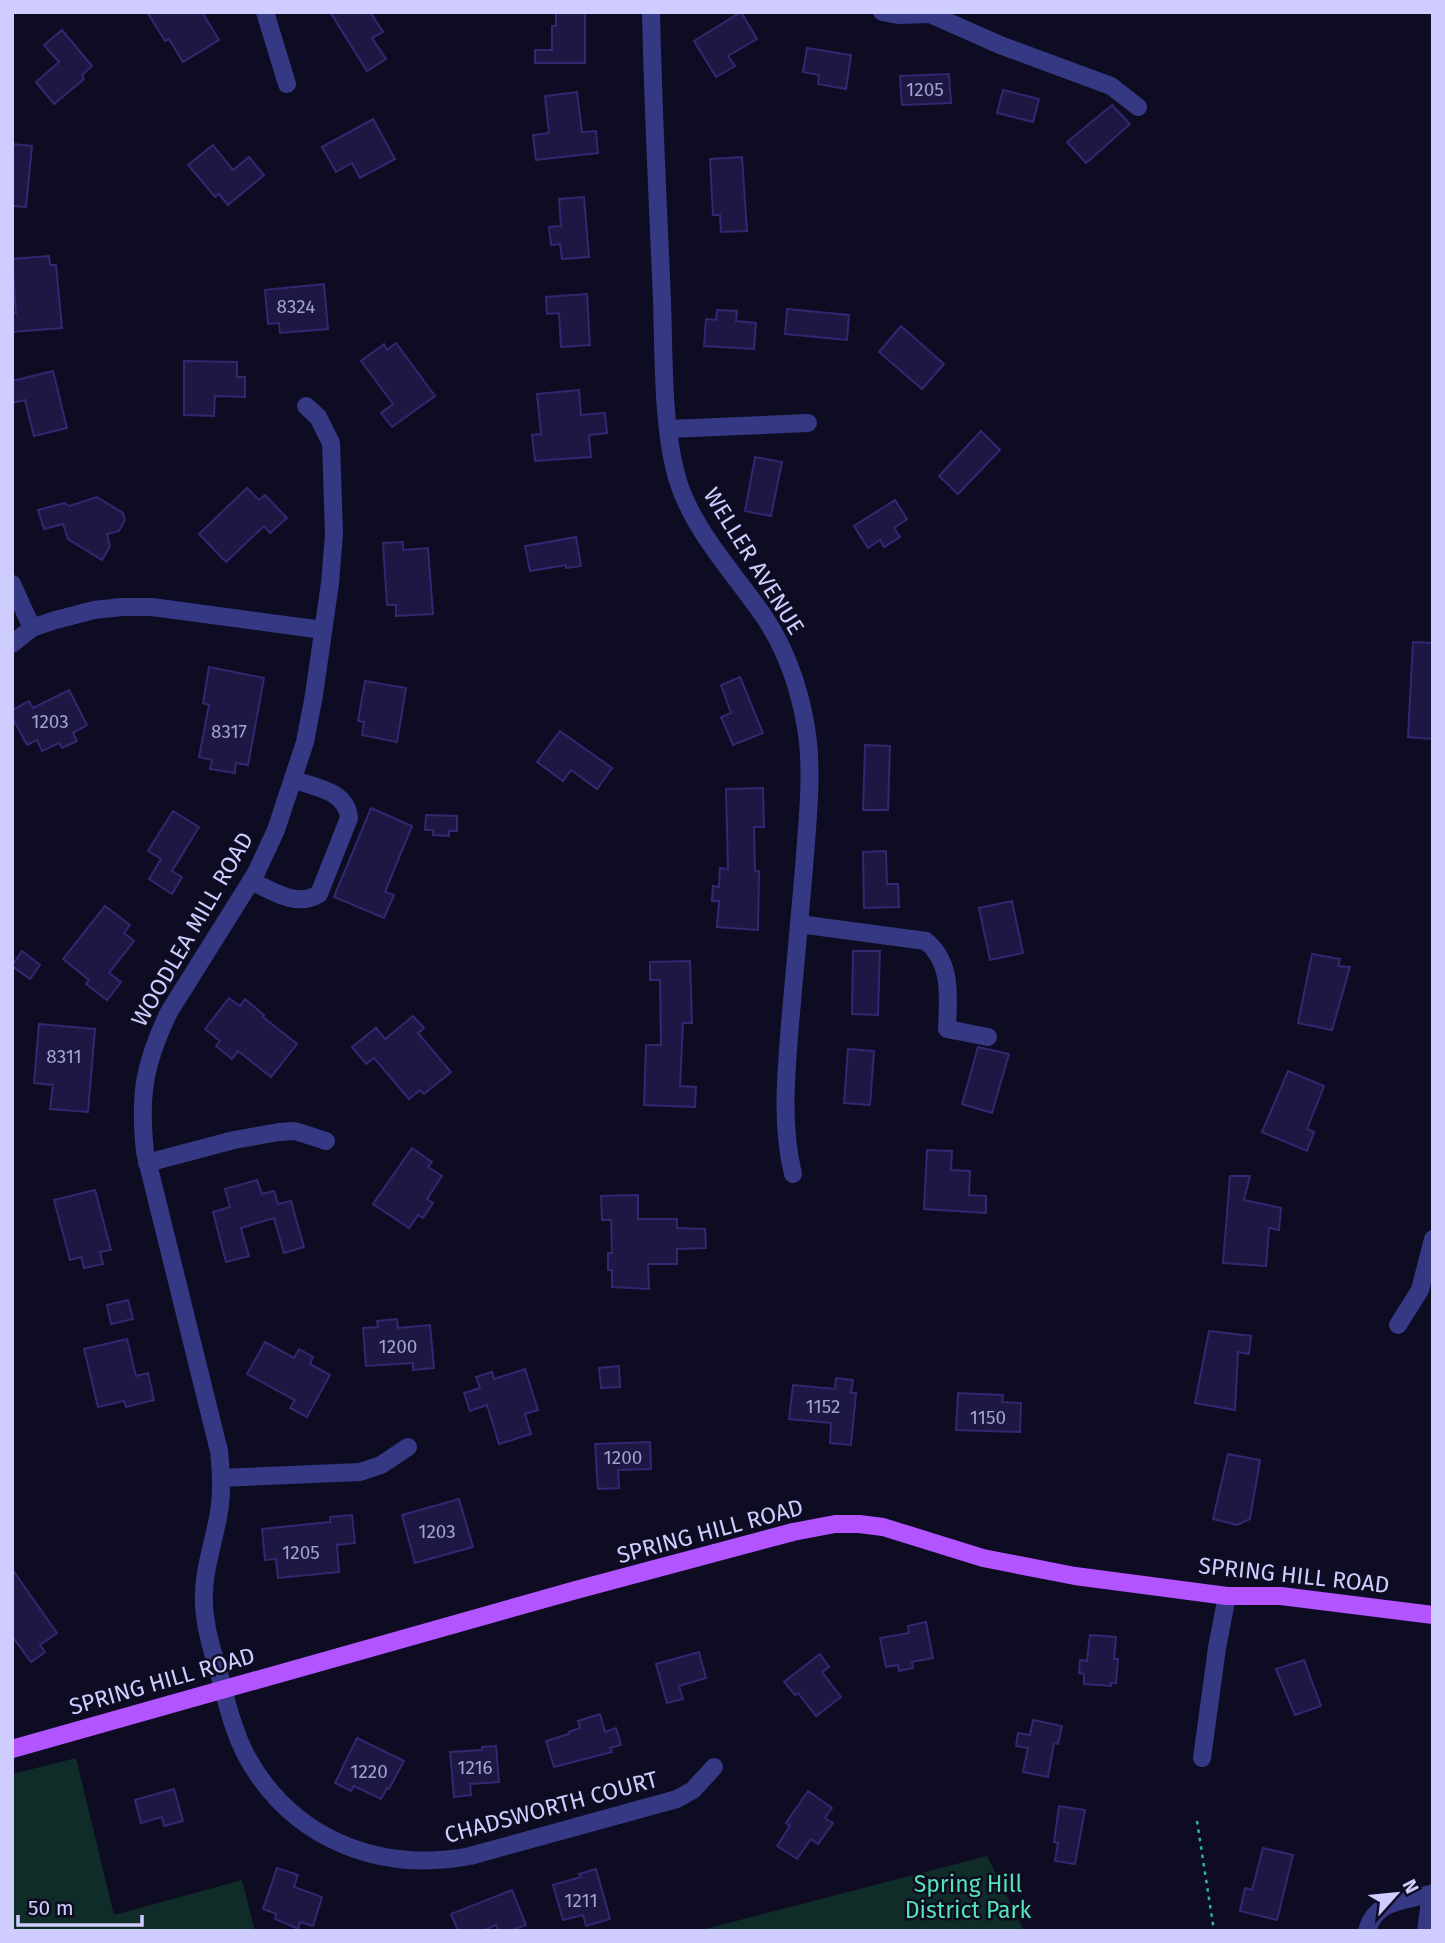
<svg xmlns="http://www.w3.org/2000/svg" width="1445" height="1943" font-family="'Fira Sans',sans-serif">
<style>
.park{fill:#0f2c29}
.building{fill:#1d1744;stroke:#312871;stroke-width:2}
.lines{fill:none;stroke-linecap:round;stroke-linejoin:round}
.path{stroke:#28b8a4;stroke-width:2.5;stroke-dasharray:3.5 5;stroke-linecap:butt}
.minor{stroke:#353883;stroke-width:18}
.major{stroke:#b254ff;stroke-width:18}
.labels{text-anchor:middle;dominant-baseline:central;stroke-width:5;stroke-linejoin:round;paint-order:stroke}
.number-label{font-size:19px;fill:#a2a0d0}
.street-label{font-size:23px;fill:#cfcdff;stroke:#0e0c22}
.park-label{font-size:23px;fill:#54e4b5;stroke:#0e0c22}
</style>
<rect width="100%" height="100%" fill="#0e0c22"/>
<g class="park">
<polygon points="76,1758 114,1915 242,1880 255,1931 12,1931 12,1774"/>
<polygon points="987,1856 1024,1931 697,1931"/>
</g>
<g class="building">
<polygon points="147,12 202,12 219,40 183,62 169,39 165,41"/>
<polygon points="330,12 370,12 383,32 372,38 386,59 367,71"/>
<polygon points="556,12 585,12 585,63 535,63 535,50 552,50 552,26 556,26"/>
<polygon points="741,12 757,39 728,56 735,66 716,77 694,41"/>
<polygon points="62,30 92,66 82,75 84,79 54,104 36,82 59,62 44,45"/>
<polygon points="807,48 851,55 846,89 818,84 819,75 803,72"/>
<polygon points="949,74 951,103 902,105 900,76"/>
<polygon points="1003,90 1039,99 1033,122 997,113"/>
<polygon points="577,92 582,132 596,131 598,153 536,160 533,135 549,133 545,96"/>
<polygon points="1112,105 1130,124 1086,163 1067,142"/>
<polygon points="373,119 395,159 360,178 352,163 336,172 322,147"/>
<polygon points="12,144 32,146 26,207 12,206"/>
<polygon points="213,145 233,170 249,157 264,175 228,205 219,194 215,197 188,165"/>
<polygon points="742,157 747,231 721,232 720,215 713,215 710,159"/>
<polygon points="584,197 589,257 562,259 560,244 551,245 549,227 561,226 559,199"/>
<polygon points="49,256 50,265 56,265 62,328 12,332 12,313 16,313 12,259"/>
<polygon points="324,284 328,329 280,333 279,323 268,324 265,290"/>
<polygon points="587,294 590,345 561,347 559,313 547,314 546,297"/>
<polygon points="787,309 849,315 847,340 785,334"/>
<polygon points="717,310 737,311 736,321 756,323 754,349 704,346 706,319 716,320"/>
<polygon points="901,326 944,364 922,389 879,352"/>
<polygon points="396,343 435,396 392,427 381,413 393,404 361,361 384,344 387,350"/>
<polygon points="184,361 237,362 237,377 245,377 245,397 215,396 214,416 184,415"/>
<polygon points="53,371 67,428 34,436 25,400 12,403 12,381"/>
<polygon points="579,390 581,415 605,413 607,433 589,435 591,457 535,461 532,435 541,434 537,394"/>
<polygon points="981,431 1000,450 958,494 939,476"/>
<polygon points="755,457 782,462 771,516 745,511"/>
<polygon points="247,488 259,500 265,495 287,518 270,533 264,526 226,562 199,534"/>
<polygon points="97,497 123,513 125,520 119,531 107,534 110,546 102,560 68,539 63,524 44,529 38,510 64,503 69,506"/>
<polygon points="895,500 907,519 894,528 900,537 884,547 880,540 868,548 854,526"/>
<polygon points="576,537 581,566 566,568 566,565 530,571 525,546"/>
<polygon points="403,542 403,550 428,548 433,614 396,616 396,605 387,605 383,543"/>
<polygon points="1413,642 1433,643 1433,739 1408,737"/>
<polygon points="209,667 264,678 248,765 236,763 235,773 210,769 212,760 199,757 209,705 203,703"/>
<polygon points="740,677 763,733 733,745 721,717 731,713 721,685"/>
<polygon points="365,681 406,688 397,742 362,735 364,722 358,721"/>
<polygon points="69,690 87,725 73,733 77,741 62,748 59,743 42,751 37,740 27,745 12,717 12,710 29,701 33,708"/>
<polygon points="560,731 612,768 597,789 571,770 563,781 537,762"/>
<polygon points="865,745 890,746 888,810 863,810"/>
<polygon points="763,788 764,827 754,827 755,871 759,871 758,930 717,927 719,901 712,901 713,886 719,887 720,868 728,869 726,789"/>
<polygon points="371,808 412,826 385,892 394,895 384,918 334,897"/>
<polygon points="173,811 199,827 172,871 182,877 172,894 149,879 161,859 148,851"/>
<polygon points="426,815 457,816 457,831 449,831 449,836 433,835 433,830 425,830"/>
<polygon points="886,851 887,884 898,884 899,907 864,908 863,852"/>
<polygon points="1012,901 1023,953 990,960 979,908"/>
<polygon points="105,906 130,925 124,933 134,941 109,973 121,982 107,1000 86,984 89,980 63,959"/>
<polygon points="22,951 40,965 30,979 12,966"/>
<polygon points="853,951 880,951 878,1015 852,1014"/>
<polygon points="1312,954 1340,959 1338,966 1350,967 1332,1030 1298,1023"/>
<polygon points="690,961 692,1023 683,1023 680,1086 696,1087 695,1107 644,1105 646,1045 661,1045 660,980 650,980 650,962"/>
<polygon points="229,998 240,1006 245,999 264,1015 263,1017 297,1044 271,1077 238,1051 232,1059 216,1046 220,1041 205,1029"/>
<polygon points="413,1016 424,1028 418,1033 451,1072 424,1094 420,1090 409,1099 374,1058 366,1064 352,1047 376,1028 385,1039"/>
<polygon points="39,1024 95,1029 88,1112 50,1109 53,1085 34,1083"/>
<polygon points="978,1047 1009,1054 992,1113 962,1104"/>
<polygon points="848,1049 874,1051 870,1105 844,1103"/>
<polygon points="1288,1071 1324,1086 1307,1129 1314,1132 1307,1151 1262,1132"/>
<polygon points="412,1148 432,1162 428,1167 442,1176 427,1199 433,1203 423,1218 418,1215 409,1228 373,1204"/>
<polygon points="927,1150 952,1151 951,1170 970,1171 969,1195 986,1196 986,1213 924,1209"/>
<polygon points="1230,1176 1250,1176 1244,1200 1281,1208 1279,1230 1269,1228 1266,1266 1223,1263"/>
<polygon points="257,1180 262,1194 274,1191 278,1204 291,1201 304,1247 284,1253 274,1218 241,1228 249,1256 226,1262 213,1212 230,1207 225,1189"/>
<polygon points="95,1190 111,1250 100,1252 103,1264 84,1268 81,1257 70,1260 54,1200"/>
<polygon points="638,1195 638,1219 677,1219 677,1228 705,1229 706,1248 677,1249 677,1264 648,1264 649,1289 612,1287 612,1270 608,1270 608,1253 612,1253 611,1220 602,1220 601,1196"/>
<polygon points="128,1300 133,1319 111,1324 107,1305"/>
<polygon points="397,1319 398,1328 430,1325 434,1368 413,1370 413,1363 366,1366 363,1328 378,1327 377,1321"/>
<polygon points="1209,1331 1251,1336 1249,1354 1238,1352 1235,1410 1195,1403"/>
<polygon points="127,1339 136,1376 148,1373 154,1400 126,1407 124,1401 98,1407 84,1349"/>
<polygon points="265,1342 294,1358 299,1349 313,1357 310,1364 330,1375 307,1417 290,1408 295,1400 247,1374"/>
<polygon points="619,1366 620,1387 601,1388 599,1368"/>
<polygon points="525,1369 538,1410 525,1414 531,1434 499,1444 487,1405 470,1411 464,1393 480,1388 476,1377 492,1372 494,1379"/>
<polygon points="836,1378 853,1380 851,1393 856,1393 851,1445 830,1443 831,1423 789,1419 793,1385 835,1389"/>
<polygon points="958,1393 1003,1395 1002,1402 1021,1403 1020,1432 956,1430"/>
<polygon points="650,1442 651,1469 618,1470 619,1488 598,1489 595,1444"/>
<polygon points="1228,1454 1260,1460 1250,1519 1237,1525 1213,1519"/>
<polygon points="459,1499 473,1547 415,1563 402,1515"/>
<polygon points="352,1515 355,1543 337,1545 339,1572 278,1578 276,1559 265,1560 262,1529 330,1522 330,1517"/>
<polygon points="12,1569 57,1633 40,1645 45,1652 31,1662 12,1636"/>
<polygon points="926,1622 933,1658 912,1662 913,1668 899,1671 898,1665 886,1667 880,1638 909,1633 908,1626"/>
<polygon points="1090,1635 1116,1637 1114,1659 1118,1659 1116,1683 1111,1683 1111,1686 1084,1684 1084,1674 1079,1673 1080,1660 1087,1661"/>
<polygon points="699,1652 706,1678 679,1686 683,1699 667,1703 656,1664"/>
<polygon points="820,1654 829,1667 822,1672 841,1697 816,1716 798,1693 795,1695 784,1682"/>
<polygon points="1304,1660 1321,1706 1295,1715 1276,1669"/>
<polygon points="600,1714 605,1732 616,1728 621,1745 610,1748 612,1752 554,1767 546,1741 569,1734 569,1732 580,1728 578,1721"/>
<polygon points="1033,1720 1062,1726 1058,1744 1054,1743 1048,1777 1023,1772 1028,1748 1016,1746 1018,1733 1030,1735"/>
<polygon points="357,1738 404,1761 389,1789 387,1788 381,1799 354,1786 351,1791 335,1783"/>
<polygon points="496,1746 499,1782 470,1784 471,1795 454,1797 450,1752 482,1750 482,1747"/>
<polygon points="174,1789 183,1821 164,1826 162,1817 141,1823 135,1800"/>
<polygon points="808,1791 832,1808 825,1818 833,1823 818,1844 811,1839 797,1859 777,1846 790,1826 786,1823"/>
<polygon points="1059,1806 1085,1810 1075,1864 1055,1861 1058,1843 1054,1842"/>
<polygon points="1263,1848 1293,1855 1277,1920 1240,1911 1245,1888 1252,1890"/>
<polygon points="277,1868 298,1875 294,1887 322,1897 313,1926 300,1922 298,1929 275,1919 276,1914 263,1909"/>
<polygon points="596,1869 610,1919 586,1926 583,1915 563,1920 553,1885 581,1877 579,1874"/>
<polygon points="512,1890 526,1925 511,1931 498,1931 496,1925 482,1931 458,1931 451,1914"/>
</g>
<g class="lines">
<polyline class="path" points="1197,1821 1214,1931"/>
<g class="minor">
<polyline points="265,12 287,84"/>
<path d="M651,12c2,97 7,193 11,289 2,56 0,127 16,180 16,51 57,93 87,137 24,36 38,81 43,124 4,42 -1,84 -4,126 -5,52 -9,104 -14,156 -4,51 -9,101 3,150"/>
<polyline points="882,12 898,15 930,14 1000,45 1111,86 1138,107"/>
<path d="M306,406l12,11 13,26 3,91 -4,49 -16,112 -9,47 -29,88 -20,43 -87,139c-25,52 -30,83 -24,140l74,299c2,18 3,36 1,54 -4,33 -18,65 -16,99 1,25 9,49 16,73 7,27 14,56 27,80 46,83 133,116 223,99l207,-57 16,-9 21,-23"/>
<polyline points="669,429 808,423"/>
<polyline points="12,584 32,628"/>
<polyline points="12,644 32,628 52,621 94,610 122,607 152,607 323,630"/>
<path d="M251,881c22,10 45,27 68,13l30,-76c-2,-27 -34,-31 -55,-38"/>
<path d="M799,924l127,17c27,23 22,56 21,88l41,8"/>
<polyline points="147,1163 234,1140 279,1132 295,1131 326,1141"/>
<polyline points="1398,1325 1420,1290 1433,1239"/>
<polyline points="221,1478 360,1472 381,1465 408,1447"/>
<polyline points="1202,1758 1217,1648 1227,1596"/>
<path d="M1367,1931c9,-33 40,-30 66,-38"/>
<polyline points="1426,1931 1431,1894"/>
</g>
<polyline class="major" points="12,1749 576,1590 793,1532 835,1524 859,1524 883,1527 983,1558 1075,1576 1227,1596 1281,1596 1433,1615"/>
</g>
<g class="labels">
<g class="number-label">
<text x="925" y="89">1205</text>
<text x="296" y="306">8324</text>
<text x="50" y="721">1203</text>
<text x="229" y="731">8317</text>
<text x="64" y="1056">8311</text>
<text x="398" y="1346">1200</text>
<text x="823" y="1406">1152</text>
<text x="988" y="1417">1150</text>
<text x="623" y="1457">1200</text>
<text x="437" y="1531">1203</text>
<text x="301" y="1552">1205</text>
<text x="475" y="1767">1216</text>
<text x="369" y="1771">1220</text>
<text x="581" y="1900">1211</text>
</g>
<g class="street-label">
<text transform="translate(754 561) rotate(58)">WELLER AVENUE</text>
<text transform="translate(192 929) rotate(-60)">WOODLEA MILL ROAD</text>
<text transform="translate(710 1531) rotate(-15)">SPRING HILL ROAD</text>
<text transform="translate(1294 1575) rotate(6)">SPRING HILL ROAD</text>
<text transform="translate(162 1681) rotate(-16)">SPRING HILL ROAD</text>
<text transform="translate(551 1807) rotate(-15)">CHADSWORTH COURT</text>
</g>
<g class="park-label">
<text x="968" y="1884">Spring Hill<tspan x="968" dy="26">District Park</tspan></text>
</g>
</g>
<rect width="1445" height="1943" fill="none" stroke="#cfcdff" stroke-width="28"/>
<g transform="translate(1396 1894) rotate(63)" stroke="#0e0c22" stroke-width="5" paint-order="stroke">
<path d="M0-5L12 26L0 18L-12 26Z" fill="#cfcdff"/>
<text y="-10" font-size="19" font-weight="bold" text-anchor="middle" fill="#cfcdff">N</text>
</g>
<path d="M18 1915v10h124v-10" fill="none" stroke="#cfcdff" stroke-width="3.5"/>
<text x="28" y="1915" font-size="21" fill="#cfcdff" stroke="#0e0c22" stroke-width="5" paint-order="stroke">50 m</text>
</svg>
